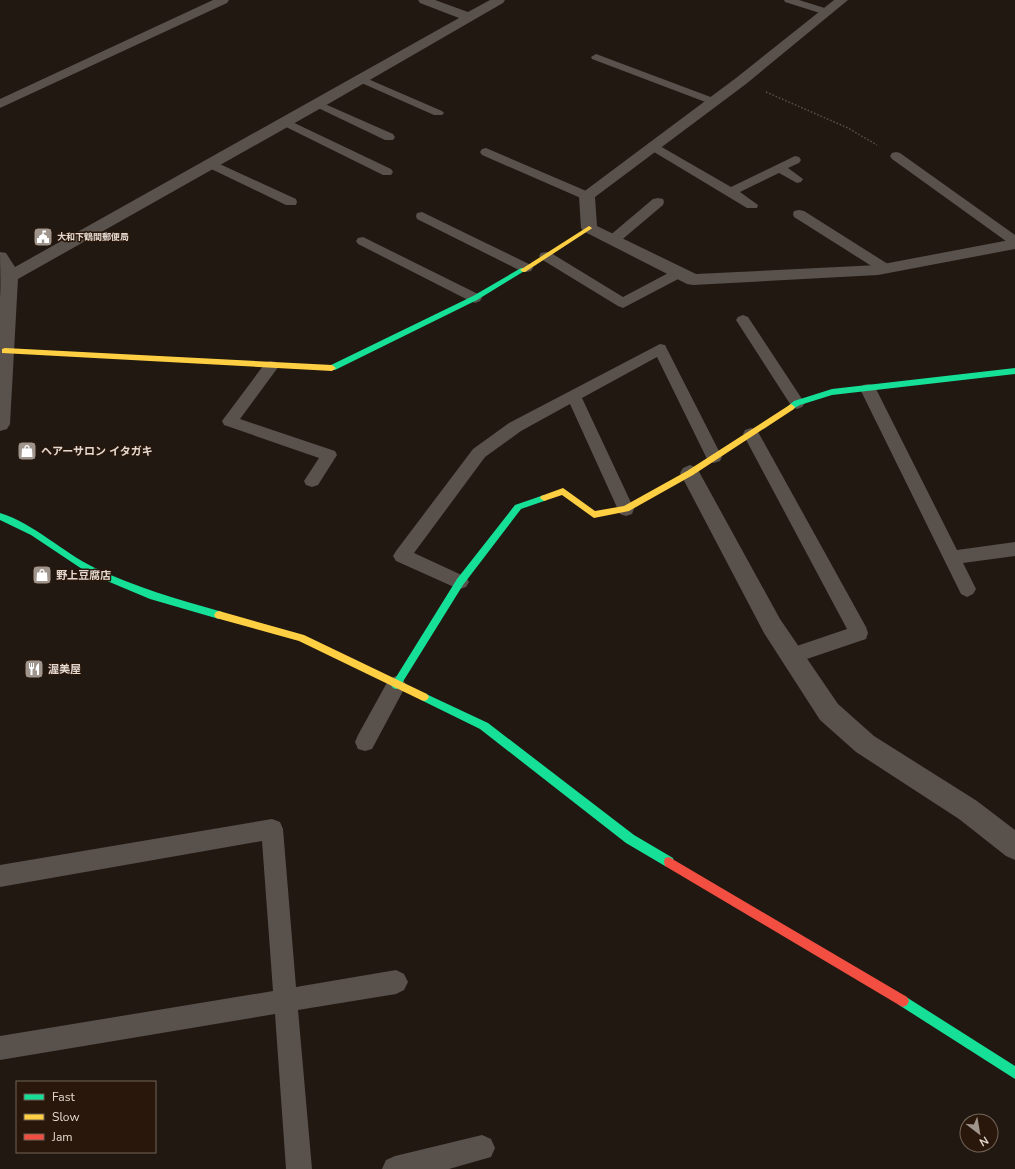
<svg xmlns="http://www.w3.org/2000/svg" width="1015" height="1169" font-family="'Nunito Sans','Noto Sans JP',sans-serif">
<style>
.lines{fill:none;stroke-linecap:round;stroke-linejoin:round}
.path{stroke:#59534d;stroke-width:1.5;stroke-dasharray:1.5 2;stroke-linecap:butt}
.lane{fill:#58514c;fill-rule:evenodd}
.street{fill:#58514c;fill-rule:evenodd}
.fast{fill:#16e098;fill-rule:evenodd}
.slow{fill:#ffcf43;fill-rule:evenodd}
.jam{fill:#f24e42;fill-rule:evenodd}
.labels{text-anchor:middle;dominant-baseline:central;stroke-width:3;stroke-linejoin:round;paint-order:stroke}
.far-poi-label{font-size:9px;font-weight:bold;fill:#e4d8cf;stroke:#28170a;text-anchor:start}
.poi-label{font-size:11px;font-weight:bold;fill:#e4d8cf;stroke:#28170a;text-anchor:start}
</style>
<rect width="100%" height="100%" fill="#211811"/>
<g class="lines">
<polyline class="path" points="766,92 848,128 877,145"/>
<g class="lane">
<polygon points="784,0 799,0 831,10 832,12 831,14 823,14 785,2"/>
<polygon points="596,54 716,99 718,101 716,103 708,103 592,59 591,57"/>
<polygon points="361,76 442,111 444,113 442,115 434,115 357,81 355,79"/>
<polygon points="318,101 393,134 395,137 393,140 385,140 314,106 312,104 314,102"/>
<polygon points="286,119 391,169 393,172 391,175 383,175 282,125 280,123 282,121"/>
<polygon points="653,142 731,187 795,156 799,157 801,160 799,163 788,168 803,179 801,182 797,183 779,173 740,192 758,205 757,208 747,208 649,149 647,146 649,143"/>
<polygon points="486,148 591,193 593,196 591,199 583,199 482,155 480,152 482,149"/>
<polygon points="896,152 900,153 1015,235 1015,245 1010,244 892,159 890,156 892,153"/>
<polygon points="211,160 296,199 297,202 296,205 286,205 207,167 205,164 207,161"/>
<polygon points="658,198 663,199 664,202 663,205 618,243 608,243 606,240 608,237 653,199"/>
<polygon points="799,210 804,211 891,266 893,269 891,272 886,273 881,272 794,217 793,214 794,211"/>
<polygon points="422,212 531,265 533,268 531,271 526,272 521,271 417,219 416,216 417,213"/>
<polygon points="363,237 480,295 482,298 480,301 475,303 470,301 358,244 356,241 358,238"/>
<polygon points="546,252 551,253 623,297 674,270 679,269 684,270 686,273 684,276 623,308 618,306 541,259 539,256 541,253"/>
<polygon points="743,315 748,317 802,399 805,403 802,407 797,409 792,407 736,320 738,317"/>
<polygon points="660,344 665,345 667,349 722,457 720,461 714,463 708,461 657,357 582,398 634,509 632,514 626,516 620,514 570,404 521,431 485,457 414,553 466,577 469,582 466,587 460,589 454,587 396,561 393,556 396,551 473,449 509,423"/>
<polygon points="271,361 276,362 279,366 240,419 335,451 337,455 318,485 312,487 306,485 304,481 319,458 224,425 222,421 266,362"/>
<polygon points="868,384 873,385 876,389 957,550 1015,542 1015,556 963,563 976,589 973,594 967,597 961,594 860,389 863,385"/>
<polygon points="751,428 757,430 866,627 868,633 866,639 792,664 785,662 783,656 785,650 847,629 743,434 745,430"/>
<polygon points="396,676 403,679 406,685 403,691 372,749 365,751 358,749 355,742 358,735 389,679"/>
<polygon points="272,819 280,822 283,829 296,987 396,970 404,974 408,982 404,990 396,994 298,1010 312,1169 286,1169 275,1014 0,1060 0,1036 273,991 262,841 0,887 0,865"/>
<polygon points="482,1135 491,1139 495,1148 491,1157 449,1169 382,1169 386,1160 395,1156"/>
</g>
<g class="street">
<polygon points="213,0 229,0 227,3 0,108 0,99"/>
<path d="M418,0h17l33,12 22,-12h15l-2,3 -180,104 -305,172 -8,145 -3,5 -7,2v-133c1,-16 0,-30 0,-46l6,1 9,14 444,-249 -39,-15z"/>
<polygon points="834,0 848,0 746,84 595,197 597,226 696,274 878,265 1015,239 1015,249 878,275 693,285 687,284 583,231 581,228 579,196 582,193 736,78"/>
<polygon points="690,465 697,468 780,619 838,704 874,736 977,801 1015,830 1015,860 1006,856 959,819 856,752 820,720 764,633 680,473 683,468"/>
</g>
<g class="fast">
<polygon points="521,268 523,268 526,270 477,300 335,370 329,370 328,368 329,366 473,296"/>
<polygon points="1015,368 1015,374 832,395 800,405 791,410 787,407 794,401 832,389"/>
<polygon points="544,495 547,496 548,498 547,500 521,509 463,585 399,688 396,689 393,688 391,685 393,682 457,579 515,505"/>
<path d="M0,513c35,11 62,39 95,55 40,19 82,31 124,43l3,1 2,3 -2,3 -3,1 -69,-20 -62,-26 -57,-38 -31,-15z"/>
<polygon points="424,693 488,723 634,835 673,858 674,862 673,866 669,867 665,866 626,843 480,729 421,700 419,697 421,694"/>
<polygon points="903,995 1015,1066 1015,1079 899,1005 897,1001 899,997"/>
</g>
<g class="slow">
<polygon points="589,226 592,228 591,229 525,272 523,272 520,270"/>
<polygon points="5,348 332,365 336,368 332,371 2,353 2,349"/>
<polygon points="791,404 795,407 794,409 693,475 629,511 594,518 562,495 544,501 540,498 541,496 563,488 595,511 624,506 687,471"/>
<polygon points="219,611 304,635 427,694 429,697 427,700 424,701 421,700 299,641 216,618 214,615 216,612"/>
</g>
<polygon class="jam" points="669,857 907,997 909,1001 907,1005 903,1007 899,1005 665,866 664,862 665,858"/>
</g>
<defs>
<g id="civic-square" transform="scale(1)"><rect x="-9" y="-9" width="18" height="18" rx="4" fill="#a0958c" stroke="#28170a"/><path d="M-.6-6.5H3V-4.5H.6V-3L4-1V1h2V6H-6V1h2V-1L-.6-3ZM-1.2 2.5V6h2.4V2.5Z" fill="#fff"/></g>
<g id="shop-square" transform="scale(1)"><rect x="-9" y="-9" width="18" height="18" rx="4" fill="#a0958c" stroke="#28170a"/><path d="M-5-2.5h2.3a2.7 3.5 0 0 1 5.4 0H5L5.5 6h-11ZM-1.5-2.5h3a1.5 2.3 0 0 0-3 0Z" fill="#fff"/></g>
<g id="restaurant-square" transform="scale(1)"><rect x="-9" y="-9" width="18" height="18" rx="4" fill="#a0958c" stroke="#28170a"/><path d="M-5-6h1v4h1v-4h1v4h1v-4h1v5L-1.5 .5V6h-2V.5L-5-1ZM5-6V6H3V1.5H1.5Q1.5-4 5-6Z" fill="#fff"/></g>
</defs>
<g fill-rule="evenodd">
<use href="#civic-square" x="43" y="237"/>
<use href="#shop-square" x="27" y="451"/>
<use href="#shop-square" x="42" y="575"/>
<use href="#restaurant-square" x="34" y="669"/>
</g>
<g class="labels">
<g class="far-poi-label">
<text x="57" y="237">大和下鶴間郵便局</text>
</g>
<g class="poi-label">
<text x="41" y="451">ヘアーサロン イタガキ</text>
<text x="56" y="575">野上豆腐店</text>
<text x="48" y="669">渥美屋</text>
</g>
</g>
<rect x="16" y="1081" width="140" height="72" fill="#28170a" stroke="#736459"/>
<rect x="24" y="1094" width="20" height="6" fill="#16e098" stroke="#736459"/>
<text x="52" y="1101" font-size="12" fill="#e4d8cf">Fast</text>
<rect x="24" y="1114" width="20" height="6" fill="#ffcf43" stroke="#736459"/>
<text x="52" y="1121" font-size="12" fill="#e4d8cf">Slow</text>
<rect x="24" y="1134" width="20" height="6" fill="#f24e42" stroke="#736459"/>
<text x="52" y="1141" font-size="12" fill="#e4d8cf">Jam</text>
<g transform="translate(979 1133) rotate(149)"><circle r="19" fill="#28170a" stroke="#736459"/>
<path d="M0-3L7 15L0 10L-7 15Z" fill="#a0958c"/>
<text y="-6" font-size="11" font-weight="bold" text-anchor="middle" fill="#e4d8cf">N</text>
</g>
</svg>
